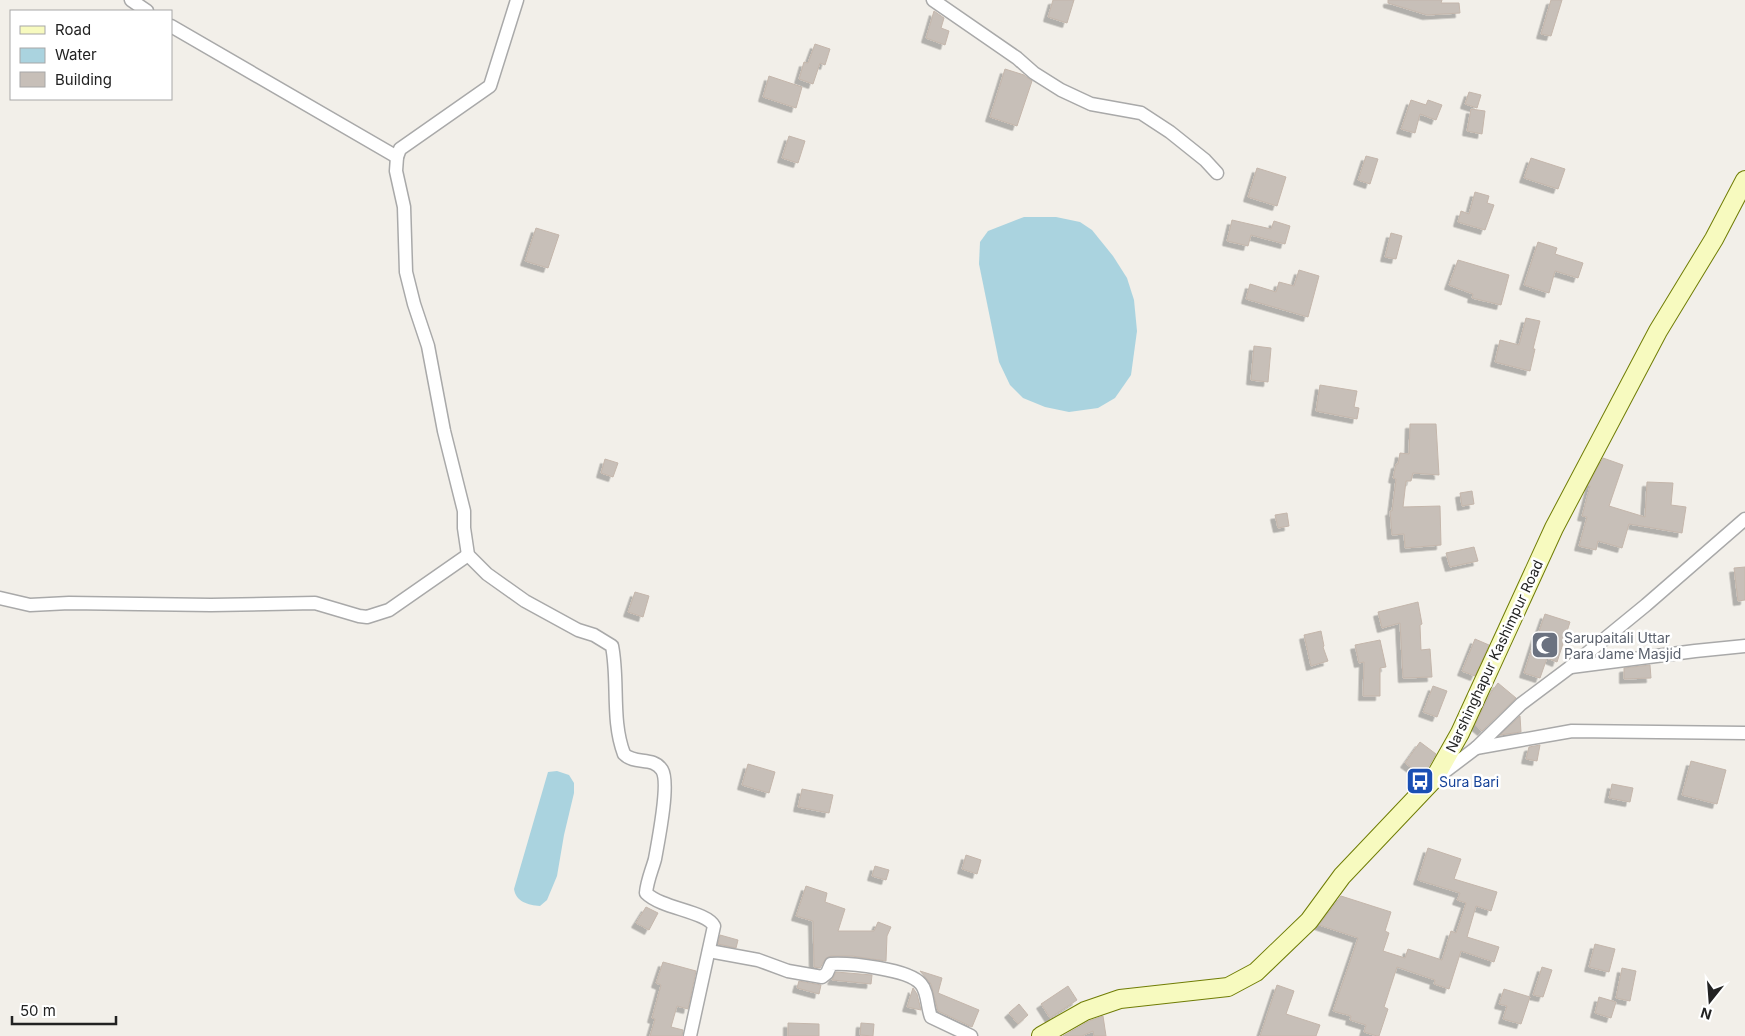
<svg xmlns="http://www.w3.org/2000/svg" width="1745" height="1036" font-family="Inter,sans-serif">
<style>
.water{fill:#aad3df}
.building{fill:#c7bfb8;stroke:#c4b6ab;filter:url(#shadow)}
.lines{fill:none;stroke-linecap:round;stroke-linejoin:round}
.street-casing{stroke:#a9a9a9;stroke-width:15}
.secondary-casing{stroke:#707d05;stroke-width:20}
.street{stroke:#fff;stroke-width:12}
.secondary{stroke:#f7fabf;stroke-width:18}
.labels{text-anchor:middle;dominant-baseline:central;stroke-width:5;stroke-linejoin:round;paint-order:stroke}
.worship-label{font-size:14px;fill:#5b616d;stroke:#fff;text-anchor:start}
.street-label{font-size:14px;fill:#222;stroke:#fff}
.transit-label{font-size:14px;fill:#164399;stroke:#fff;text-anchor:start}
</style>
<defs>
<filter id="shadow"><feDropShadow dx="-4.5" dy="4.5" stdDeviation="0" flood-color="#0004"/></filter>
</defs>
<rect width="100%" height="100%" fill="#f2efe9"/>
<g class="water">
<polygon points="1024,217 1056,217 1080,222 1092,230 1113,256 1127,278 1134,300 1137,331 1131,375 1115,398 1098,408 1069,412 1045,407 1023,398 1010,385 999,362 979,264 980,242 988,231"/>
<path d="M557,771l12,4 5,8v10l-10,42 -7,41 -10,24 -7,6c-12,-1 -24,-4 -26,-17l34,-117z"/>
</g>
<g class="building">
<polygon points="1053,0 1074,0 1067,23 1048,17"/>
<polygon points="1388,0 1442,0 1441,3 1459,3 1460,13 1427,15 1388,3"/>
<polygon points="1551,0 1562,0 1551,36 1541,34"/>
<polygon points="934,11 944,18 941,28 949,31 945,45 926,38"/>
<polygon points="815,44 830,49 825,65 820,63 813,84 799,79 804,62 808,63"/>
<polygon points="1005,69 1024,75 1032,81 1017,126 990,117"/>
<polygon points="769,76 802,87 796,108 763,97"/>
<polygon points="1469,92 1481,95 1477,108 1465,104"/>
<polygon points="1411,100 1426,105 1428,100 1442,105 1436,120 1420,114 1415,133 1401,129"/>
<polygon points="1471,109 1485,111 1482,134 1467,131"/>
<polygon points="789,136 805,141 798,163 782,158"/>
<polygon points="1366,156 1378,159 1370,184 1358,180"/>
<polygon points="1531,158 1565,169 1558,189 1524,178"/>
<polygon points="1257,168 1286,177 1277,206 1248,197"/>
<polygon points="1475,192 1489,196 1487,203 1494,205 1485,230 1458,222 1461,211 1469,214"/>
<polygon points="1232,220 1271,229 1274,221 1290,226 1285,244 1251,235 1248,246 1227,241"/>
<polygon points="536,228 559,235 548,268 525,261"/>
<polygon points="1391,233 1402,236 1396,259 1385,257"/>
<polygon points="1538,242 1557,248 1555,254 1583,263 1578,278 1555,271 1549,293 1524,285"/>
<polygon points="1458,260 1509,275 1501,305 1472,298 1473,294 1449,285"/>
<polygon points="1299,270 1319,276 1308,317 1246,299 1250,284 1276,292 1279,282 1294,286"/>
<polygon points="1526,318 1540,321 1533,349 1535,349 1530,371 1495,362 1500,340 1519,345"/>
<polygon points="1254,346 1271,348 1268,382 1251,380"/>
<polygon points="1320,385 1357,391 1354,407 1359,408 1357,419 1316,411"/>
<polygon points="1410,424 1436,424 1439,475 1413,473 1411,481 1406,481 1403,507 1440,506 1441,545 1405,548 1404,534 1392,535 1390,511 1392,511 1396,479 1393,478 1396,464 1398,464 1400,453 1409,454"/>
<polygon points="1603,458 1623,465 1609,506 1645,517 1647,482 1673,483 1671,505 1686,507 1682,533 1629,524 1622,548 1598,541 1596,550 1579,546 1587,517 1582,516 1590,486 1588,485"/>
<polygon points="605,459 618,463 613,477 601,473"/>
<polygon points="1472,491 1474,504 1462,506 1460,493"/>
<polygon points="1287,513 1289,526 1278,528 1275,515"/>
<polygon points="1474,547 1478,561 1450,567 1446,553"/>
<polygon points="1745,567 1745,600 1738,601 1734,568"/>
<polygon points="635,592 649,596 643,617 628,612"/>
<polygon points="1418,602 1422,624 1420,625 1421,650 1430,649 1432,677 1403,678 1400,623 1382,628 1378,612"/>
<polygon points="1545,614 1570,622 1557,662 1547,658 1540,678 1524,673 1537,633 1538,634"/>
<polygon points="1321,631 1324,646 1323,647 1328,661 1311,666 1304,635"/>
<polygon points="1475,639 1489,645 1475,676 1462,671"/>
<polygon points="1380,640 1386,667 1380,668 1380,696 1363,696 1364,662 1359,663 1355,645"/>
<polygon points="1650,665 1651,678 1624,679 1624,668"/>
<polygon points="1498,683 1516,698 1482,731 1475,725 1490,694"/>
<polygon points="1433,686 1447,691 1437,717 1423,712"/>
<polygon points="1520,716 1521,732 1500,735"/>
<polygon points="1420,742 1436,754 1423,776 1405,763"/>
<polygon points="1540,745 1537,761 1526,759 1529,747"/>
<polygon points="1691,761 1726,770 1717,804 1682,795"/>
<polygon points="748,764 775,772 769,793 742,785"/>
<polygon points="1612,784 1633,788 1630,802 1609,798"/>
<polygon points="802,789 833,795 829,813 798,807"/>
<polygon points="1428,848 1461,859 1454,879 1497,892 1491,911 1476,906 1467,937 1499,947 1494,962 1461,951 1449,989 1434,984 1435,980 1397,967 1384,1007 1388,1009 1379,1036 1377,1036 1364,1032 1366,1025 1350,1020 1351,1016 1333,1011 1358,938 1319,925 1341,896 1391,912 1385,931 1389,933 1383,951 1405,958 1408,949 1442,960 1451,931 1456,933 1466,903 1457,900 1460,893 1418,880"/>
<polygon points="966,855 981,860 977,874 962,869"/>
<polygon points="875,866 889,870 886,880 872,876"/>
<polygon points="806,886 827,893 825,902 845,909 838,931 874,931 878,922 891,927 887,936 886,961 852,956 831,956 826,958 820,968 814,967 813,921 796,916"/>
<polygon points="646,907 658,913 649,930 636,923"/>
<polygon points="720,935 738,940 736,948 718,944"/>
<polygon points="1595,944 1615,949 1609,972 1589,967"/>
<polygon points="663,962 696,971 688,1009 677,1006 671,1027 683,1030 682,1036 650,1036 655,1019 652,1018 661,985 656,983"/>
<polygon points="1542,967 1552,970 1543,997 1533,995"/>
<polygon points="1622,968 1636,971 1630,1001 1616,998"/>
<polygon points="920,971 942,978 938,993 979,1010 972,1027 938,1011 931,984"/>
<polygon points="836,972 872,975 871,984 832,980"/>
<polygon points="799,981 821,985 819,994 797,988"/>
<polygon points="1277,985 1294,991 1286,1014 1320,1025 1316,1036 1260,1036"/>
<polygon points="1068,986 1077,1000 1050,1018 1041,1004"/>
<polygon points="913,988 917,994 921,1010 907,1007"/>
<polygon points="1504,989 1530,997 1521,1024 1503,1019 1507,1006 1499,1004"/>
<polygon points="1599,997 1616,1002 1611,1018 1595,1013"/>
<polygon points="1019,1004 1028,1015 1018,1024 1009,1013"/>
<polygon points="1103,1016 1106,1036 1094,1036 1093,1031 1082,1036 1063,1036 1089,1021"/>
<polygon points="788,1023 819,1024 819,1036 788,1036"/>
<polygon points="861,1023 874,1024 873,1036 860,1035"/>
</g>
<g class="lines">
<g class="street-casing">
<g id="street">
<polyline points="131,0 147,11"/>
<path d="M517,0l-27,86 -90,63 -3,8 -1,14 8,36 2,65 8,32 14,42 16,85 20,80v17l4,27 19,19 38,27 53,29 16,5 18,11c7,35 -1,74 12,108 11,11 29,2 38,16 8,13 -4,72 -7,89 -3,11 -8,22 -9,34 16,16 60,18 68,33l-24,110"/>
<polyline points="933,0 1017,58 1034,73 1061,90 1091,104 1141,113 1170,132 1205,160 1217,173"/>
<polyline points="171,26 397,157"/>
<polyline points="0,598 30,605 69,603 211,605 315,603 359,616 367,617 389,610 468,555"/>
<polyline points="1571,667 1695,651 1745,646"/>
<polyline points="1476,748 1572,731 1745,733"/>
<polyline points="1439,776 1476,748 1521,704 1569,668 1646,605 1745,519"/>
<path d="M709,951l49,9 30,11 34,6 5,-4 4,-9c19,-1 78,5 90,20 7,8 6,23 10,33l40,19"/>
</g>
</g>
<g class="secondary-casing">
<polyline id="secondary" points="1041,1036 1085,1011 1120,999 1228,987 1256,972 1309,921 1342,876 1434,779 1460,733 1554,528 1658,331 1714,239 1745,180"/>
</g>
<use href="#street" class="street"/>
<use href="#secondary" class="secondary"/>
</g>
<defs>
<g id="mosque-square" transform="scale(1.4375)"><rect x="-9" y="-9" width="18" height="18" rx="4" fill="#6b7280" stroke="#fff"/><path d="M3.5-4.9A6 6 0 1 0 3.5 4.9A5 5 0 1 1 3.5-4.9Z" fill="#fff"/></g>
<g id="bus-square" transform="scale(1.4375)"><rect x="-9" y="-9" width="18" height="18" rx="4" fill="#1a4fb4" stroke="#fff"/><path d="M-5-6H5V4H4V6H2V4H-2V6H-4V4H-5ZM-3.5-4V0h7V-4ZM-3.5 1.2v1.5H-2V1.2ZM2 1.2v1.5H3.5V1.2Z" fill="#fff"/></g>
</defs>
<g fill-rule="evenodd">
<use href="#mosque-square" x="1545" y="645"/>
<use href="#bus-square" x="1420" y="781"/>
</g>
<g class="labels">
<g class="worship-label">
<text x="1564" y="637">Sarupaitali Uttar<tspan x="1564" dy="16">Para Jame Masjid</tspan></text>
</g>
<g class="street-label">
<text transform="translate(1494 656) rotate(-65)">Narshinghapur Kashimpur Road</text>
</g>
<g class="transit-label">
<text x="1439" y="781">Sura Bari</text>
</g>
</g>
<rect x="10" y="10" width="162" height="90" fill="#ffffff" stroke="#a7a7a7"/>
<rect x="20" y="26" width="25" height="8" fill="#f7fabf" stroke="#a7a7a7"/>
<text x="55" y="35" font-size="15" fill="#222222">Road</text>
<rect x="20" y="48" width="25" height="15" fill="#aad3df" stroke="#a7a7a7"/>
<text x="55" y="60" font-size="15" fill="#222222">Water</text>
<rect x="20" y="72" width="25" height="15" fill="#c7bfb8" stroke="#a7a7a7"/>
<text x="55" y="85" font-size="15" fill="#222222">Building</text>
<g transform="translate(1710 1001) rotate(197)" stroke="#ffffff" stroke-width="4" paint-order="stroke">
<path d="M0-4L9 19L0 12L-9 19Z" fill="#222222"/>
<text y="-8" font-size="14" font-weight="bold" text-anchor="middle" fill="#222222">N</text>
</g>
<path d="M12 1016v8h104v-8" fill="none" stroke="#222222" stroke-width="2.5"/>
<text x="20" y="1016" font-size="15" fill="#222222" stroke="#ffffff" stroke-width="4" paint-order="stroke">50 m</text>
</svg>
